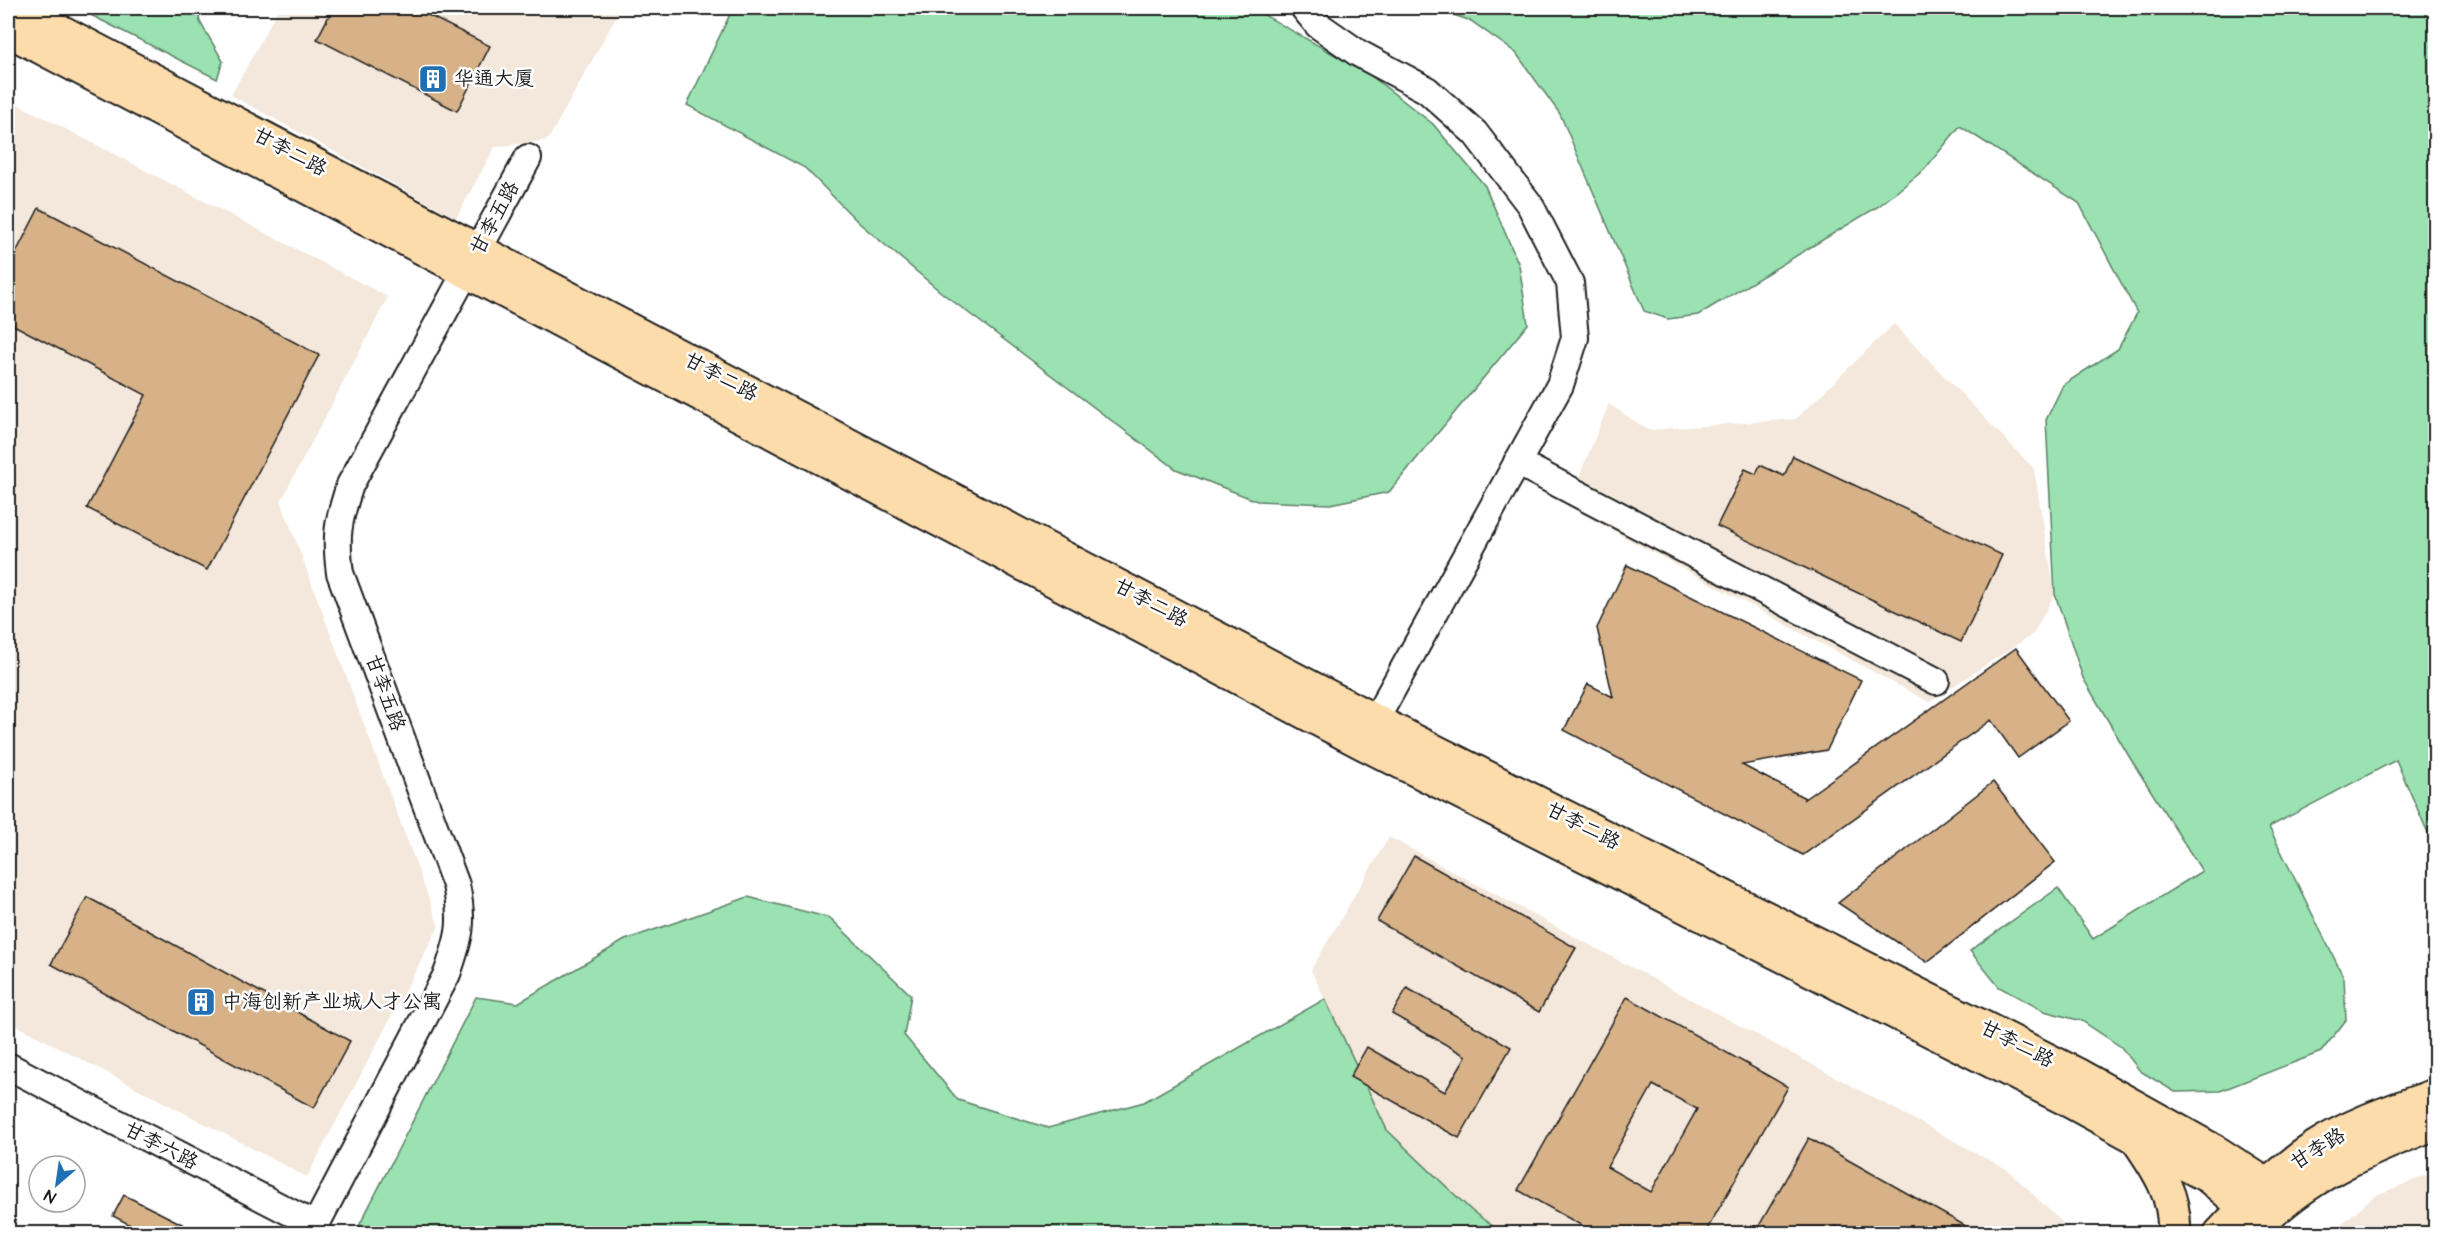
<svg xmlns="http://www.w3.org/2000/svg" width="2443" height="1241" font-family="'Architects Daughter','LXGW WenKai TC',sans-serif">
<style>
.built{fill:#f3e8db}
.green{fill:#9ae2b1;stroke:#5b7f66;stroke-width:1.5}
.building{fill:#d7b188;stroke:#1c1c1c;stroke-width:1.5;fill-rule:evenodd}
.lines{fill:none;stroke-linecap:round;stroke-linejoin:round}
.minor-casing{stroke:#1c1c1c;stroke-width:30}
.major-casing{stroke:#1c1c1c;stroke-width:36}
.minor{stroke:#fff;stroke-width:26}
.major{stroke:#fddcac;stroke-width:32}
.labels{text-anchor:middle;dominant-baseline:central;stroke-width:5;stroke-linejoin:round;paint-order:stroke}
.poi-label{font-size:20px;fill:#1c1c1c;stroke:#fff;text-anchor:start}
.street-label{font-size:20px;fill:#1c1c1c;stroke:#fff}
</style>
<rect width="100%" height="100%" fill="#fff"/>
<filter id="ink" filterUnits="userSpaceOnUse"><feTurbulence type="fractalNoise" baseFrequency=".0167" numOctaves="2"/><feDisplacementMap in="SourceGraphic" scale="12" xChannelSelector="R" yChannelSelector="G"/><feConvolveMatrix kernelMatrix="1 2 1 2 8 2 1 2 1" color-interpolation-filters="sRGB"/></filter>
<g filter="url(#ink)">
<g class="built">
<polygon points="279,8 621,8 548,140 495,147 456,218 231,95"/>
<polygon points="8,99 388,297 281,501 439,926 307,1177 8,1021"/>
<polygon points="1894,324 2034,469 2055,594 2033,634 1929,702 1567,506 1609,404 1648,430 1796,419"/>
<polygon points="1389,837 2008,1170 2073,1233 1502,1233 1472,1211 1387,1130 1311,970"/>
<polygon points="2435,1172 2435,1233 2331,1233 2374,1196"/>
</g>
<g class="green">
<polygon points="77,8 197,8 200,22 223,61 217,79"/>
<polygon points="733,8 1252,8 1370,75 1433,124 1485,186 1519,265 1528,324 1389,492 1330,504 1257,501 1176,469 942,293 858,222 805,168 687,105"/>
<polygon points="1434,8 2435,8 2435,849 2396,760 2269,827 2344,978 2346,1020 2321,1052 2220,1091 2175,1092 2140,1071 2121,1047 2082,1021 2044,1011 1999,987 1970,951 2058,888 2093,939 2202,871 2130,758 2083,678 2055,594 2046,420 2063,385 2118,349 2137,313 2079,203 1960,126 1925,169 1879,206 1698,315 1668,319 1644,311 1560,114 1516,53 1471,21"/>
<polygon points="748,897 830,918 911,995 904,1035 958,1100 1048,1128 1144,1102 1325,999 1387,1130 1472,1211 1502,1233 355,1234 476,997 518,1003 625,940"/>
</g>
<g class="building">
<polygon points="333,8 414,8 490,46 457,111 317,39"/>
<polygon points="39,208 319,355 207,570 87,508 146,395 8,322 8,268"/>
<polygon points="1793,456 2002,555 1961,642 1717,526 1745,469 1756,474 1760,465 1784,476"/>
<polygon points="1627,565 1861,680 1827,750 1742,765 1805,798 1803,800 2016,648 2069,721 2018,758 1991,720 1803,855 1564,730 1588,684 1613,697 1597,628"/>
<polygon points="1993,782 2055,862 1927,962 1838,903"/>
<polygon points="1414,856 1576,948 1539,1012 1377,921"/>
<polygon points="87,897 350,1041 314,1108 51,964"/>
<polygon points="1407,988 1511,1047 1459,1138 1350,1077 1367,1047 1445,1092 1466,1056 1392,1014"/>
<path d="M1627,997l161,90 -83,146h-110l-77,-43zM1653,1085l44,24 -46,83 -44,-25z"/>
<polygon points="1809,1138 1978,1233 1848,1233 1835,1226 1831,1233 1755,1233"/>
<polygon points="124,1195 200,1233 146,1233 113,1216"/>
</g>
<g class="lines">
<g class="minor-casing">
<g id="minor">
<polyline points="1304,8 1318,25 1358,53 1427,90 1475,133 1530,205 1570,283 1575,338 1560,385 1366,737"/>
<polyline points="1517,462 1936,681"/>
<polyline points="8,1066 315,1225"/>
<path d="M311,1234l136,-260c13,-37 17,-51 9,-89l-116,-312c-5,-37 -2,-52 10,-88l178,-327"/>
</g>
</g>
<g class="major-casing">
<g id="major">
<polyline points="16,8 1375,721 2076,1074 2216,1152 2267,1185 2282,1203"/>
<polyline points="8,30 1363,743 2064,1098 2209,1177 2245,1207 2260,1224"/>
<path d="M2139,1142c20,29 37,55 35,92"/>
<path d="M2268,1216c48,-45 106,-69 168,-93"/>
<path d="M2220,1234c30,-32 60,-64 96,-87 37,-24 79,-37 120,-52"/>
</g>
</g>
<use href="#minor" class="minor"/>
<use href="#major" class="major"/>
</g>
</g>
<defs>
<g id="building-square" transform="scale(1.5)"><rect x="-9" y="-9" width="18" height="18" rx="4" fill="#1f6fb2" stroke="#fff"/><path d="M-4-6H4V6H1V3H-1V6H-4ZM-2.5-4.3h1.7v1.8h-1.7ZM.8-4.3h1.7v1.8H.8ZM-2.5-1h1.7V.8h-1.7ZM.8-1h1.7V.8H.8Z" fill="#fff"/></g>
</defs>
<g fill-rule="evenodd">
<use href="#building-square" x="433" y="79"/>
<use href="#building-square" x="201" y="1002"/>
</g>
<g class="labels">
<g class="poi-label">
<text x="454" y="79">华通大厦</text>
<text x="222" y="1002">中海创新产业城人才公寓</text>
</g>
<g class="street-label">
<text transform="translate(290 152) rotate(28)">甘李二路</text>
<text transform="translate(495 218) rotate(-62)">甘李五路</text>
<text transform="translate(721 377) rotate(28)">甘李二路</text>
<text transform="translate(1151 603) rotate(28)">甘李二路</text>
<text transform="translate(385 693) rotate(70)">甘李五路</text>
<text transform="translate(1583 826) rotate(27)">甘李二路</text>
<text transform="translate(2017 1044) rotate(27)">甘李二路</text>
<text transform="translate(161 1146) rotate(27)">甘李六路</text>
<text transform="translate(2318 1149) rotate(-32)">甘李路</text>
</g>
</g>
<rect width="2443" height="1241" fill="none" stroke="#fff" stroke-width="30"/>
<rect x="15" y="15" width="2413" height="1211" fill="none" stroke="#1c1c1c" stroke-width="2" filter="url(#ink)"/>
<g transform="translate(57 1184) rotate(209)"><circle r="28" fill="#ffffff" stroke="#a4a4a4" stroke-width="1.5"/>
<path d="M0-4.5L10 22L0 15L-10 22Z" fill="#1f6fb2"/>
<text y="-9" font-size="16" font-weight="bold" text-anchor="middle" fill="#1c1c1c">N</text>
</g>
</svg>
